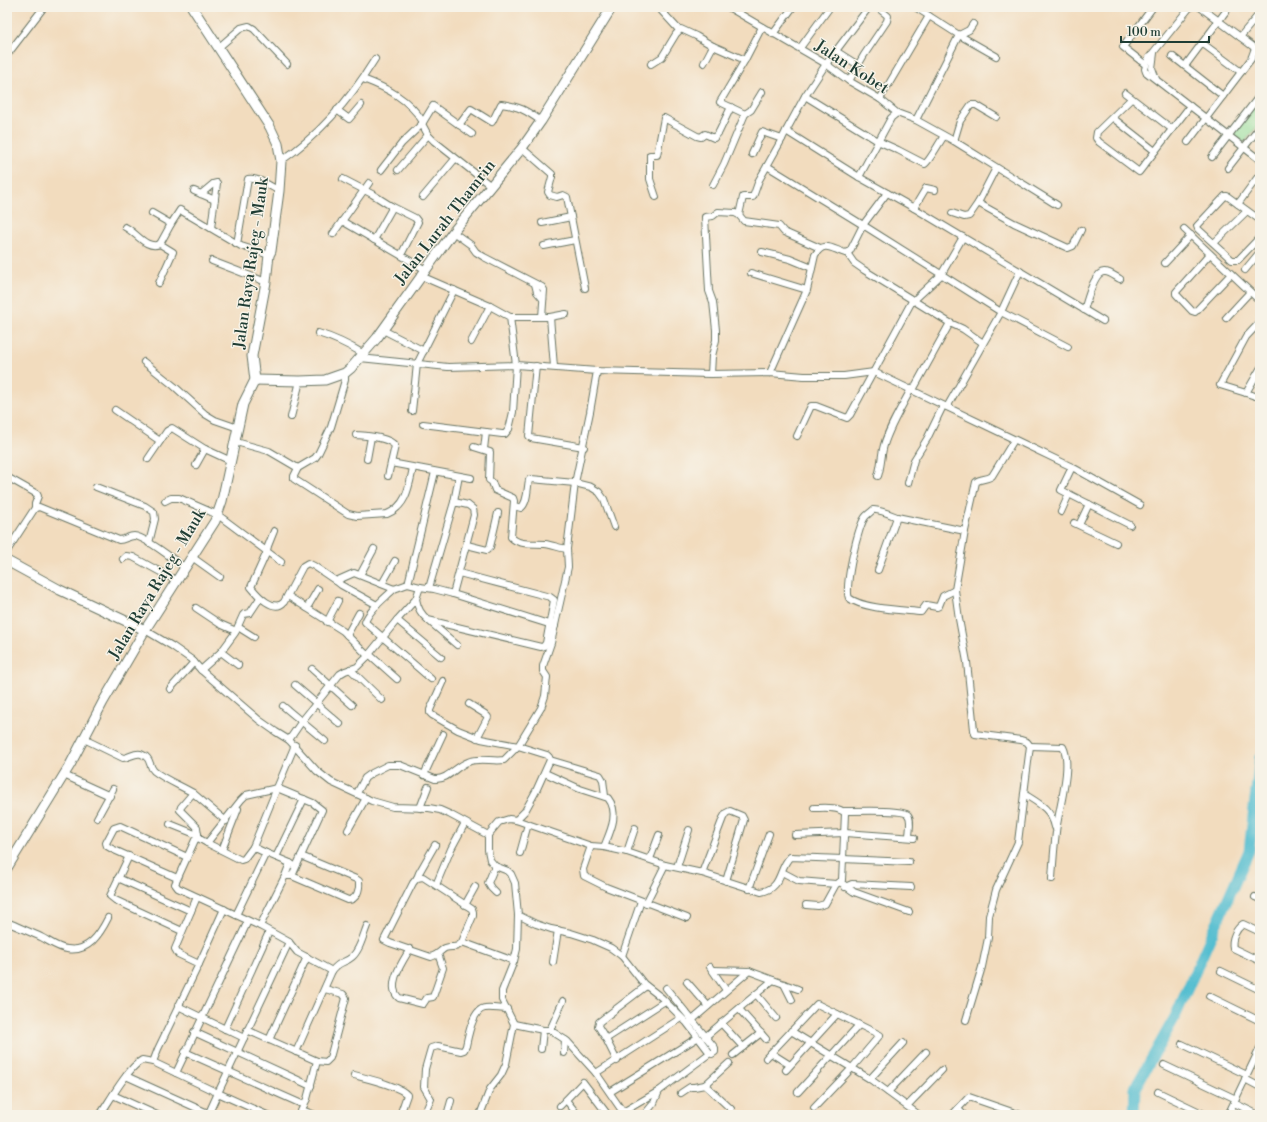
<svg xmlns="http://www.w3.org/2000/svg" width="1267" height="1122" font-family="'Libre Bodoni',serif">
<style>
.green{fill:#93de9a;stroke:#598e67}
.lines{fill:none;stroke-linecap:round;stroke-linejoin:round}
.river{stroke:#54bed0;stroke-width:11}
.street-casing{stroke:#697564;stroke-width:8}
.secondary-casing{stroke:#697564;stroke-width:11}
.street{stroke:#fff;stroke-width:6}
.secondary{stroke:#fff;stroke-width:9}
.labels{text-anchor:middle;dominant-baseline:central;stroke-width:3;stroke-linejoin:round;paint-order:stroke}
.street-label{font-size:16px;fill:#1f3d34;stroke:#f7f3e8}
</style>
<rect width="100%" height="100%" fill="#f7f3e8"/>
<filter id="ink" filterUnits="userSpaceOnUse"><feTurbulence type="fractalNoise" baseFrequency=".025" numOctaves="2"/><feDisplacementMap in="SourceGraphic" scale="8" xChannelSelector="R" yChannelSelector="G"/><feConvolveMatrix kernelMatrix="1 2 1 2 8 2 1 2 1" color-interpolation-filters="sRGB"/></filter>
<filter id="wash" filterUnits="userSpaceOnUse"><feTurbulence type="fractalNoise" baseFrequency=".012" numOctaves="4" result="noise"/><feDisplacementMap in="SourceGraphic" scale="16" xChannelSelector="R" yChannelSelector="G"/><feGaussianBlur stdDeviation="0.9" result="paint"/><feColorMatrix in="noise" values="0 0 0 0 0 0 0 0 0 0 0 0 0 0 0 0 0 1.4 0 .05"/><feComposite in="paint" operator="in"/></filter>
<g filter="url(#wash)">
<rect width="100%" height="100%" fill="#f2dcbe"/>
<polygon class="green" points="1260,99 1260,123 1244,143 1233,134"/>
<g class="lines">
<polyline class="river" points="1134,1115 1135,1088 1175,1017 1249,851 1260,757"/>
</g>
</g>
<g filter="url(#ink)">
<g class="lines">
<g class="street-casing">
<g id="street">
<polyline points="658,7 679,30"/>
<polyline points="728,7 826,64 849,81 880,99 897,113 891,118 859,177"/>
<polyline points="869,7 826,64 805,96 786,131 859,177 914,208 1103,321"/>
<polyline points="915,7 959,35 996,56"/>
<polyline points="1190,7 1148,59 1145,69 1146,72 1260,160"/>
<polyline points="773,34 793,7"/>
<polyline points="1240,37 1260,13"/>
<polyline points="1202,43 1241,72"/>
<polyline points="218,48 241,28 249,26 254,29 287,64"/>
<polyline points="800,48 830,7"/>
<polyline points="836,51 858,65"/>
<polyline points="1154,53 1152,68 1156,79"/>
<polyline points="7,55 44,7"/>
<polyline points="1172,56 1223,96"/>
<polyline points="704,63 713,46 745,60"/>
<polyline points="651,64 662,57 676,34 681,29 696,36 713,46"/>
<polyline points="1146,65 1123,47 1153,7"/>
<polyline points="1185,66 1229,7"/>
<path d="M363,79c24,9 46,20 60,43"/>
<polyline points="849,81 864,55 887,21 888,16 877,7"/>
<polyline points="1125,93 1172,129"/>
<path d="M805,96l73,45 20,9 27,14c5,-4 14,-21 19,-28"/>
<polyline points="880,99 929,16"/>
<polyline points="1131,99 1097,132 1096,138 1099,142 1139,172 1190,106"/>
<polyline points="337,110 349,119 361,105"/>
<polyline points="897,113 916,120 954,141 1057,205"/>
<polyline points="745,114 751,110 762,92"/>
<polyline points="1113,118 1155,151"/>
<polyline points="916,120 959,35 969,30 973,24"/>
<polyline points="422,124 428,135 434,141 491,186"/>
<path d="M459,125l12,-16 21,13 9,-18c18,2 26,7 40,17"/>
<polyline points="954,141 960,121 971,105 976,105 996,117"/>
<polyline points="1188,142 1251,59 1255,48 1200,7"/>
<polyline points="522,148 552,174 552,177 548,192 550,195 557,197 563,195 567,197 585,288"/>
<polyline points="752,154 762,132 782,139 786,131"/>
<polyline points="1212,157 1260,95"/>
<path d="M281,161c38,-26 70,-63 94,-102"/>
<polyline points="767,166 782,139"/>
<polyline points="996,168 978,203 1014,223 1068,248 1073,246 1081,230"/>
<polyline points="1228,168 1260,127"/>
<polyline points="381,170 402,143 422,124 433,106 472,134"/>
<polyline points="398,170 428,135"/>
<polyline points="1260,174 1238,204 1227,196 1225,196 1197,226 1198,229 1232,260 1238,260 1260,237"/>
<polyline points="343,179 372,194 391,206 391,210 374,240"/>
<polyline points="713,185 724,164 745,114 720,102 745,60 762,27"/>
<polyline points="194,191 215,200"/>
<polyline points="201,194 213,184 217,183 211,228"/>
<polyline points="423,197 455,159"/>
<polyline points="656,197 650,179 650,155 657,155 664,118 697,136 701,137 705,134 714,138 719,132 731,107"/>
<polyline points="1238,204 1260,220"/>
<polyline points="391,206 415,218 418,222 401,255"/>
<polyline points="914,208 926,188 935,190"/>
<polyline points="152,213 171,224"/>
<polyline points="952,213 964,217 969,216 978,203"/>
<polyline points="739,215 744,221 779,226 784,232 820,248"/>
<polyline points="342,221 426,270"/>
<polyline points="542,223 571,217"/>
<path d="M125,227c11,5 21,23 35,17"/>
<polyline points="1184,229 1260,301"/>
<polyline points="453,232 471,245 476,252 484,257 542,287 544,290 542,317"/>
<polyline points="333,234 369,183"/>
<polyline points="1214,243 1247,211"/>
<path d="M237,244l11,-65c10,-2 22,7 31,12"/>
<polyline points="544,246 575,240"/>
<polyline points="762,252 790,259 812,268"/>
<polyline points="847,253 854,263 864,270 950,323 963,329 983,343"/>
<polyline points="1210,254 1176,292 1176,294 1192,311 1195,312 1231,274"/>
<polyline points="212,261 266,282"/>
<polyline points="1165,263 1191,235"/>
<polyline points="1245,270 1259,253"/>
<polyline points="751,273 807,290"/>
<polyline points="421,276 490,306 510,317 550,317 566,314"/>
<polyline points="159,283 173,252 160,244 171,224 180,210 241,246 269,255"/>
<polyline points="535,284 537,292 543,299"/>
<path d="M1084,310c3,-8 10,-40 21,-38 5,0 11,5 15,7"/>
<polyline points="550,317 554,367"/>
<polyline points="1226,318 1250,292"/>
<polyline points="1260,322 1246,337 1220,385 1246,393 1260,369"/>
<polyline points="383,330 424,351"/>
<path d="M318,333c17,5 31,12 46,21"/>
<polyline points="471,342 490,306"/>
<polyline points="360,358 448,367 516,365 597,371 710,374 770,373 804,376 844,376 874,372 1072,467"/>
<polyline points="144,362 174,386 205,414 215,420 238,428"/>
<polyline points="536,366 529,436 531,438 584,447"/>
<path d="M345,373v7l-14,47 -13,27 -3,4 -17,10 -4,8v3l54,35 9,2 30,-2c20,-8 22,-28 26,-46"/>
<path d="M770,373l37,-83 8,-35c9,-15 17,-6 30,-2l5,-2 13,-26 24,-32"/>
<polyline points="711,374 712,356 716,340 716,330 713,302 709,291 705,217 713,216 718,212 735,213 739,215 743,197 753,197 759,180 767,166 863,225 1001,312 1068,347"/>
<polyline points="913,390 950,323"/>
<polyline points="1246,393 1255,396"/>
<polyline points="947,407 1001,312 1020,271"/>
<polyline points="115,410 160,441"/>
<polyline points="412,411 417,364 454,290"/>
<polyline points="291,417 300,381"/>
<polyline points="423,424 502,434 505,434 509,429 513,412 516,365 510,317"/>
<path d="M356,435c10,1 33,2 39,11l-7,30"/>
<polyline points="797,436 811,406 816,406 847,418 850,415 911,303 941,275 963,237"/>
<polyline points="236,442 269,451 298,468"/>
<path d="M474,447l16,5 -1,28 3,2 3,8 18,8 1,3 -3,36c8,9 23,6 34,7 7,1 15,4 22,5"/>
<polyline points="484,449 486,432"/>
<polyline points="148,459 167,431 172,428 205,449 231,461"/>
<polyline points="367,459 371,437"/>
<polyline points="391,463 471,478"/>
<polyline points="196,465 205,449"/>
<path d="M878,476c3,-9 3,-18 5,-27 4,-19 19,-42 28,-60"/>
<polyline points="7,477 37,494 38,496 35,504 35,508"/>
<polyline points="908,483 914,460 927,439 943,406"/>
<polyline points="96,487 145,506 154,512 155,519 149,543"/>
<polyline points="165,501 171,498 179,498 218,515 281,562"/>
<polyline points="454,502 459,476"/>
<path d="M514,506l7,2c7,-6 6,-19 8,-28l2,-1 44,4 16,4 8,5 5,7 10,28"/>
<polyline points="1061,512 1069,494"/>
<path d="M897,517c-5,-2 -19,-8 -24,-7 -1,1 -6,5 -7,6 -8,8 -22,72 -17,82 14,11 54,12 72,14l5,-7 11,2 2,-1 4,-10 12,-6"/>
<polyline points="1074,523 1116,543"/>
<polyline points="1079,525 1089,504"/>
<polyline points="1130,525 1061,490 1072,467 1140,505"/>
<path d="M274,531l-6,15 -2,8 -15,33c7,9 23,26 33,15l19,-36 5,-3 6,3 22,15 18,-8 40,16 14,-5"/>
<polyline points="467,545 487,550 490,547 498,513"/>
<path d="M7,551l28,-43 4,-1 80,33c5,0 10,-4 15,-4 10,0 42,25 51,32"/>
<polyline points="192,557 220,577"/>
<polyline points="123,559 126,556 133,557 177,581"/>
<polyline points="878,570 897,517 965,531"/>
<polyline points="360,575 374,549"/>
<polyline points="336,581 341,585 377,605"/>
<polyline points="382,584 395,561"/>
<polyline points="420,587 408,584 435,472"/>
<polyline points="429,588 454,502 468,505 473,509 474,515 453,594"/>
<path d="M394,589c-10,10 -24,20 -29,33l66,57"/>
<polyline points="288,596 343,631 368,656"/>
<path d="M416,599c2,10 5,15 12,21l113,27 3,-1 2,-3 8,-43 -4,-3 -91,-24"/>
<polyline points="196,608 220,624 236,631"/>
<polyline points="307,608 318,589"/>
<polyline points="397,620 441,657"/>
<polyline points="429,621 457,645"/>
<polyline points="327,622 338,601"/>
<polyline points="238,627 254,637"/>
<polyline points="145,630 172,646 192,660 201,670 259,720 276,732 289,740 317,771 331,782 372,801 393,807 429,808 440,810 449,814 488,835"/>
<polyline points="347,635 359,613"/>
<polyline points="221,652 235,633 243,615 244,614 250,613 260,598"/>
<polyline points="369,654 397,679"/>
<polyline points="312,669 352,705"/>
<polyline points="350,669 382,700"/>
<polyline points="201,670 221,652 238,665"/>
<polyline points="443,681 430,710 430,713 432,715 458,730 481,739 518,746"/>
<polyline points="295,685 340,724"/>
<polyline points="170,689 194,662"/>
<polyline points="469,704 485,714 488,717 477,738"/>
<polyline points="283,706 325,741"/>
<path d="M84,739l39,19c6,0 12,-6 18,-4 11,4 7,11 13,17 10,8 27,15 39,22l-12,14 -1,3 17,17 1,11"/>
<polyline points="289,740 302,721 340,674 345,671 357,667 366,658 397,620 416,599 420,587 434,589 453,594 555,626"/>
<polyline points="295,745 277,788 246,795 241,800 207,843 198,838 195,840 175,884 178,888 260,926 289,942 297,952 332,971"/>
<path d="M1030,746l33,1c10,18 -5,64 -7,85 -2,16 -3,31 -4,47"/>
<polyline points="550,760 600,775 603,780 605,796"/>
<path d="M545,773l35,16 28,9c12,15 2,34 -4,49"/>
<polyline points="64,775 110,796"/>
<polyline points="424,775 443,734"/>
<polyline points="193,793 226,821"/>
<path d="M357,793l8,-15 7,-5 16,-8h12l35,14c13,1 21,-13 33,-17 11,-5 25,0 36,-2l14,-14"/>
<path d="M1024,794c16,10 27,15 31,33"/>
<polyline points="420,808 428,787"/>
<path d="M844,811c9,0 60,-2 64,4 4,5 1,16 1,22"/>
<polyline points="97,818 113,789"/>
<polyline points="516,820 525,811 536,791 550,760 549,757 547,755 518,746 541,708 545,696 547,677 543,671 543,666 551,643 568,567 567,549 575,483 590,412 597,371"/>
<polyline points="170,824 195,834 198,834"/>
<polyline points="348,830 366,798"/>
<polyline points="795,835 845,833 914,838"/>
<polyline points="207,843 241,860 244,859 253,847"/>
<polyline points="591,846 583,869 584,876 606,887 687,918"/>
<polyline points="222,850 238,809"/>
<polyline points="627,852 635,828"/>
<polyline points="266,853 290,863"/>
<polyline points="520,853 528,824"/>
<polyline points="129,856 110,896 115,900 182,931"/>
<polyline points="276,857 304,799"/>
<polyline points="650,859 659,835"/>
<polyline points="495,866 488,883 491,888 496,893"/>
<polyline points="677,867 689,830"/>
<polyline points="782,872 799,881 836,884 840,882 842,880 843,859 909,862"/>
<polyline points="702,873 723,818 726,813 730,811 742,816 744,820 726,881"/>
<polyline points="285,876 290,863 293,865"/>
<polyline points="118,878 191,911"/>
<polyline points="177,878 112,849 107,846 106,843 114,828 120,826 187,857"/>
<polyline points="417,878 419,873 435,845"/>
<polyline points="840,882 854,892 909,912"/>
<polyline points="436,885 451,849 465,823"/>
<polyline points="845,887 852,884 911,887"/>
<polyline points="749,889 769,834"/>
<polyline points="1255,897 1260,899"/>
<polyline points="646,903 665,865"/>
<polyline points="465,905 475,887"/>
<polyline points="806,905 818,906 825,904 836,884"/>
<polyline points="236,915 266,853 253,847 277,788 313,803 322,810 301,856"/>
<polyline points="518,915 536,924 551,929 571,933 593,940 611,948 622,956 644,984 662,998 687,1023 710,1053"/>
<path d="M7,922c11,5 23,10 34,15 8,4 17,11 26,12 21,4 33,-15 41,-31"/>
<path d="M260,926l25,-50h7l56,24c9,0 12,-11 11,-19l-3,-2 -55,-23 -9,20"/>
<path d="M1260,932l-17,-8c-7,5 -12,15 -10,24l27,13"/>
<path d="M462,942l11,-26v-4l-1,-3 -49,-32 -6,1 -4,5 -29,57 6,3 41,14c7,-2 9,-6 14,-9 8,-3 11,2 17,-6l52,19"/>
<path d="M410,949c-7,12 -25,37 -11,49l24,6 4,-6 6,-1 10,-29 -5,-14"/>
<polyline points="622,956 641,901"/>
<polyline points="553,962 558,930"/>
<polyline points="199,964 224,909"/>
<polyline points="710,967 726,990"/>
<polyline points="713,970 749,971 773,980"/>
<polyline points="1221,971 1260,990"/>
<polyline points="687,982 708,1006"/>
<polyline points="784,984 792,1000"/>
<polyline points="756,994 776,1018"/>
<polyline points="1209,996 1260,1021"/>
<polyline points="178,1006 244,1038"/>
<polyline points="739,1009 766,1039"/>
<path d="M966,1020l16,-53 6,-29 1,-22 7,-26 22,-48 12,-96 -3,-4 -6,-2 -46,-6 -1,-4 -7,-68 -8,-43 -4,-29 10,-59 11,-49c5,-4 11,-2 16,-6l22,-36"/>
<polyline points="690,1022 749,971"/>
<polyline points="721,1023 743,1047"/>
<polyline points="514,1024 543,1030 550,1030 567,1041 596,1073 681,1018"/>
<polyline points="225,1029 269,932"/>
<polyline points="247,1030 317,1061 307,1099 299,1115"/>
<polyline points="550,1030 563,1001"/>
<polyline points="791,1031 870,1079 919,1115"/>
<polyline points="194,1032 311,1086"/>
<polyline points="705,1037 773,980 798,989"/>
<polyline points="606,1039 598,1026 599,1022 646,986"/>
<polyline points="269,1040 307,957"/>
<polyline points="1182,1044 1247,1075"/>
<polyline points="541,1049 543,1030"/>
<polyline points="185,1052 304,1105"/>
<path d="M296,1052l36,-81c8,-11 12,-7 20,-14 8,-7 11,-21 15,-31"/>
<polyline points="564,1053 565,1040"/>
<polyline points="771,1053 790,1065"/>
<polyline points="733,1055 761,1033"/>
<polyline points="766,1058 817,1004 880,1035 852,1068 814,1108"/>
<polyline points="317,1061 326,1062 330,1058 346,998 343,994 325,989"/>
<polyline points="617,1061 606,1039 665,1001"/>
<polyline points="153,1062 158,1049 199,964 178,954 175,949 197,897"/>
<polyline points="1164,1065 1236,1099"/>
<polyline points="786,1070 837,1014"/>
<polyline points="176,1073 248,921"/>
<polyline points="596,1073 625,1115"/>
<path d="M354,1075c11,3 47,11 53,20l-7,20"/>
<polyline points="126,1076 212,1115"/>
<polyline points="870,1079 903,1043"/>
<polyline points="1245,1079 1260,1087"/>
<polyline points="610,1092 697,1038"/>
<polyline points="798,1092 859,1025"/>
<polyline points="888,1092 926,1052"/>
<polyline points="1158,1092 1206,1115"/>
<polyline points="681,1093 690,1087 694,1087 705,1085"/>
<polyline points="113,1095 157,1115"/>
<polyline points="566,1100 578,1115"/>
<polyline points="1234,1103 1259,1115"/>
<polyline points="560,1106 583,1082 608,1115"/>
<polyline points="907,1106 942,1070"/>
<polyline points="958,1109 964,1115"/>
<polyline points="302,1110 315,1115"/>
<polyline points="623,1112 659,1091 710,1053 712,1054 715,1052 715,1048 666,988"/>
<path d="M100,1115c10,-15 28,-47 42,-55l11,2 65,31 71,-151"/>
<polyline points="208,1115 218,1093 267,1115"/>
<path d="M424,1115l7,-16 -7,-12 1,-18 6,-21 7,-2 23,5 3,-1 2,-4c2,-10 7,-37 19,-38 7,-1 15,1 22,1"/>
<polyline points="447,1115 451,1101"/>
<path d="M480,1115l10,-26 11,-14 5,-11 8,-40 -12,-24v-9l12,-30 3,-12 1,-34 -3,-32 -4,-9 -3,-3 -13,-5 -5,-6 -2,-10v-15l11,-13 10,-3 7,1 75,26 13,1 23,5 38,13 37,8 59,19c22,-4 17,-23 29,-35l53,2 2,-46c-7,-7 -22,-5 -31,-5"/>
<polyline points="644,1115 654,1103 659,1091"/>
<polyline points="728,1115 731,1109 705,1085 729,1063"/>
<polyline points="952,1115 969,1097 1021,1115"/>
<polyline points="1228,1115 1260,1048"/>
</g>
</g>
<g class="secondary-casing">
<g id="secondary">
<polyline points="255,380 300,381 325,380 345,373 351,368 377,338 453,232 522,148 541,121 612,7"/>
<polyline points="7,561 60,590 145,630"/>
<polyline points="7,868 70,765 103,702 145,630 215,521 222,501 243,404 255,380 252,356 266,282 269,255 271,251 279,191 281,161 278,144 270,127 192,7"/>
</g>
</g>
<use href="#street" class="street"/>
<use href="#secondary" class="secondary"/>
</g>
</g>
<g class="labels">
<g class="street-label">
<text transform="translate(852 67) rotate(33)">Jalan Kobet</text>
<text transform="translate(445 222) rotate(-52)">Jalan Lurah Thamrin</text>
<text transform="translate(251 263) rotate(-82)">Jalan Raya Rajeg - Mauk</text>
<text transform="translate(157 584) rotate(-59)">Jalan Raya Rajeg - Mauk</text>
</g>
</g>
<rect width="1267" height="1122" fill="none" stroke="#f7f3e8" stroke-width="24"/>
<path d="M1121 36v6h88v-6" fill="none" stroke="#1f3d34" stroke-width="2"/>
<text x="1127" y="36" font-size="12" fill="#1f3d34" stroke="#f7f3e8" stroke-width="3" paint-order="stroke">100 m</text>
</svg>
